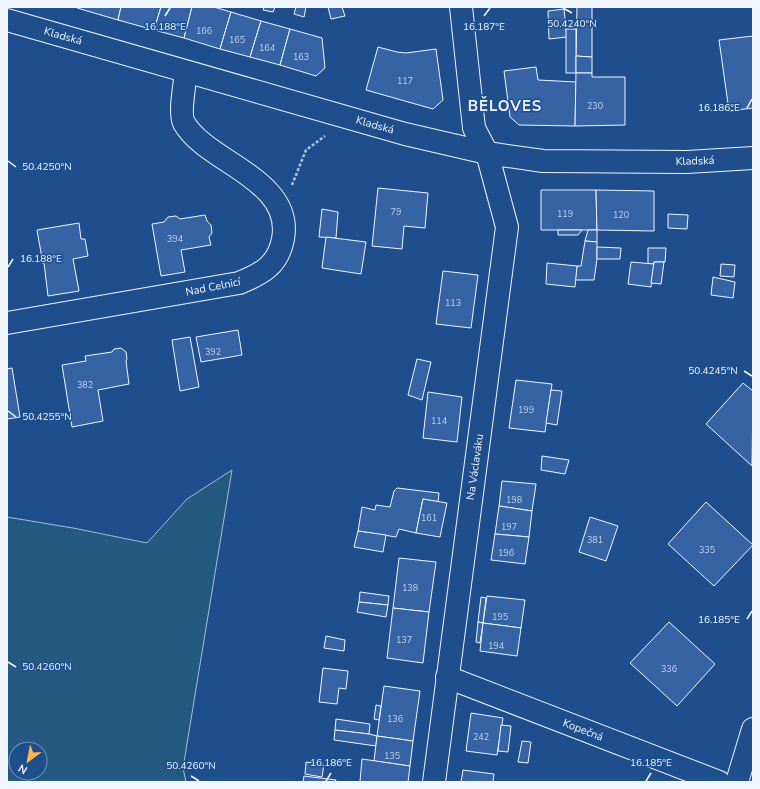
<svg xmlns="http://www.w3.org/2000/svg" width="760" height="789" font-family="'Nunito Sans',sans-serif">
<style>
.green{fill:#245a82;stroke:#a8bbd7;fill-rule:evenodd}
.building{fill:#3563a3;stroke:#f2f6ff}
.lines{fill:none;stroke-linecap:round;stroke-linejoin:round}
.minor-casing{stroke:#f2f6ff;stroke-width:24}
.tertiary-casing{stroke:#f2f6ff;stroke-width:24}
.secondary-casing{stroke:#f2f6ff;stroke-width:24}
.path{stroke:#b3c4dc;stroke-width:2.5;stroke-dasharray:3 2;stroke-linecap:butt}
.minor{stroke:#1f4e8c;stroke-width:22}
.tertiary{stroke:#1f4e8c;stroke-width:22}
.secondary{stroke:#1f4e8c;stroke-width:22}
.ticks{fill:none;stroke:#f2f6ff;stroke-width:1.5}
.labels{text-anchor:middle;dominant-baseline:central;stroke-width:3;stroke-linejoin:round;paint-order:stroke}
.number-label{font-size:9px;fill:#c3d1e8}
.street-label{font-size:11px;fill:#f2f6ff;stroke:#1f4e8c}
.district-label{font-size:15px;font-weight:bold;letter-spacing:1px;fill:#f2f6ff;stroke:#1f4e8c}
.ticks-label{font-size:10px;text-anchor:middle;fill:#f2f6ff;stroke:#1f4e8c;stroke-width:3;stroke-linejoin:round;paint-order:stroke}
</style>
<rect width="100%" height="100%" fill="#1f4e8c"/>
<path class="green" d="M232,470l-49,298 3,14h-179v-265l66,11 74,15 40,-44zM16,749h24v24h-24z"/>
<g class="building">
<polygon points="78,7 121,7 118,20 77,8"/>
<polygon points="121,7 161,7 154,30 118,20"/>
<polygon points="161,7 192,7 184,38 154,30"/>
<polygon points="192,7 214,7 231,12 220,49 184,38"/>
<polygon points="264,7 275,7 273,12 263,10"/>
<polygon points="296,7 306,7 304,17 294,14"/>
<polygon points="328,7 342,7 345,16 331,19"/>
<polygon points="577,7 592,7 592,57 576,56"/>
<polygon points="564,9 567,37 549,39 548,11"/>
<polygon points="231,12 261,21 250,57 220,49"/>
<polygon points="261,21 290,29 280,65 250,57"/>
<polygon points="290,29 322,38 325,68 316,76 280,65"/>
<rect x="566" y="29" width="10" height="44"/>
<polygon points="753,36 753,108 729,111 719,40"/>
<polygon points="378,47 397,52 406,53 436,49 443,100 433,109 366,90"/>
<polygon points="576,56 592,57 592,73 576,73"/>
<polygon points="536,67 538,80 576,82 575,126 519,125 510,117 504,71"/>
<polygon points="576,73 592,73 592,77 625,77 625,125 575,126"/>
<polygon points="378,188 428,193 425,228 404,226 402,249 372,246"/>
<polygon points="541,190 596,190 597,230 541,230"/>
<polygon points="596,190 654,191 654,231 597,230"/>
<polygon points="322,209 338,212 336,238 319,237"/>
<polygon points="668,214 688,215 687,229 668,228"/>
<polygon points="205,215 207,221 211,225 212,233 209,237 211,245 181,250 185,272 161,276 152,224 164,222 168,217 176,216 180,219"/>
<polygon points="79,223 81,239 85,239 88,256 73,259 79,291 48,296 44,263 43,264 37,230"/>
<polygon points="558,230 582,230 578,235 558,235"/>
<polygon points="588,230 597,230 597,242 585,241"/>
<polygon points="326,237 366,242 361,274 322,268"/>
<polygon points="585,241 597,242 597,259 594,280 575,280 577,266 581,266"/>
<polygon points="597,247 621,248 620,259 597,259"/>
<polygon points="648,248 666,248 665,262 654,262 654,264 648,264"/>
<polygon points="631,262 654,264 651,287 628,284"/>
<polygon points="654,262 664,262 661,284 651,283"/>
<polygon points="547,263 577,266 575,287 546,284"/>
<polygon points="721,264 735,265 734,277 720,276"/>
<polygon points="443,271 478,275 471,328 436,324"/>
<polygon points="713,277 735,282 733,298 711,295"/>
<polygon points="238,330 242,355 201,362 196,337"/>
<polygon points="190,337 199,387 180,391 172,340"/>
<polygon points="121,348 126,352 127,359 126,361 129,384 98,390 103,421 72,427 62,365 86,361 85,356 112,352 114,349"/>
<polygon points="417,359 431,362 422,400 408,395"/>
<polygon points="12,368 20,417 7,419 7,369"/>
<polygon points="516,380 552,384 545,432 509,428"/>
<polygon points="743,383 753,391 752,466 706,424"/>
<polygon points="551,390 562,391 557,425 546,423"/>
<polygon points="428,392 462,397 457,442 423,438"/>
<polygon points="542,456 569,460 565,474 541,470"/>
<polygon points="502,481 536,484 532,511 499,506"/>
<polygon points="397,488 439,493 438,502 423,499 416,533 399,529 396,537 358,531 362,507 375,510 376,505 390,507 394,491"/>
<polygon points="423,499 447,503 440,537 416,533"/>
<polygon points="706,502 753,545 714,586 668,544"/>
<polygon points="499,506 532,511 529,537 495,534"/>
<polygon points="590,517 618,526 606,561 579,552"/>
<polygon points="358,531 386,535 383,552 354,547"/>
<polygon points="495,534 529,537 525,564 491,560"/>
<polygon points="399,558 436,562 429,612 393,608"/>
<polygon points="360,592 389,596 388,605 359,602"/>
<polygon points="487,596 525,600 521,628 483,623"/>
<polygon points="481,597 486,598 483,623 478,622"/>
<polygon points="359,602 388,605 386,617 357,612"/>
<polygon points="393,608 429,612 423,663 387,658"/>
<polygon points="478,622 483,623 480,643 476,642"/>
<polygon points="669,622 715,664 677,706 630,663"/>
<polygon points="483,623 521,628 517,656 480,651"/>
<polygon points="326,636 345,640 344,651 324,648"/>
<polygon points="323,668 348,671 346,689 339,688 337,704 319,702"/>
<polygon points="384,686 420,691 413,741 377,736"/>
<polygon points="376,705 381,706 379,720 374,719"/>
<polygon points="471,713 503,718 497,755 466,751"/>
<polygon points="336,719 370,724 369,734 335,730"/>
<polygon points="501,725 511,726 508,752 498,751"/>
<polygon points="335,730 369,734 377,736 376,746 334,740"/>
<polygon points="377,736 413,741 410,766 374,761"/>
<polygon points="522,741 531,742 528,763 518,762"/>
<polygon points="362,759 410,766 408,782 360,782"/>
<polygon points="306,762 324,764 322,777 305,774"/>
<polygon points="463,770 494,774 493,782 461,782"/>
<polygon points="304,776 336,780 335,782 303,782"/>
</g>
<g class="lines">
<g class="minor-casing">
<g id="minor">
<path d="M7,323l232,-40c23,-9 39,-18 44,-44 11,-60 -76,-76 -99,-116 -5,-9 1,-41 2,-51"/>
<polyline points="447,677 719,782"/>
<polyline points="434,782 507,227 487,153"/>
<polyline points="737,782 753,729"/>
</g>
</g>
<g class="tertiary-casing">
<polyline id="tertiary" points="461,7 474,128 487,153"/>
</g>
<g class="secondary-casing">
<polyline id="secondary" points="7,20 405,134 487,153 543,161 687,162 753,158"/>
</g>
<polyline class="path" points="292,185 306,150 325,136"/>
<use href="#minor" class="minor"/>
<use href="#tertiary" class="tertiary"/>
<use href="#secondary" class="secondary"/>
</g>
<path class="ticks" d="M563,8l9,5M165,16l5,-8M484,16l6,-8M747,108l5,-9M8,161l8,6M8,267l5,-8M744,371l8,5M8,411l8,6M747,619l5,-8M8,662l8,5M191,776l8,5M326,781l5,-8M646,781l5,-8"/>
<g class="labels">
<g class="number-label">
<text x="204" y="31">166</text>
<text x="237" y="40">165</text>
<text x="267" y="48">164</text>
<text x="301" y="57">163</text>
<text x="405" y="81">117</text>
<text x="595" y="106">230</text>
<text x="396" y="212">79</text>
<text x="565" y="214">119</text>
<text x="621" y="215">120</text>
<text x="175" y="239">394</text>
<text x="453" y="303">113</text>
<text x="213" y="352">392</text>
<text x="85" y="385">382</text>
<text x="526" y="410">199</text>
<text x="439" y="421">114</text>
<text x="514" y="500">198</text>
<text x="429" y="518">161</text>
<text x="509" y="527">197</text>
<text x="595" y="540">381</text>
<text x="707" y="550">335</text>
<text x="506" y="553">196</text>
<text x="410" y="588">138</text>
<text x="500" y="617">195</text>
<text x="404" y="640">137</text>
<text x="496" y="646">194</text>
<text x="669" y="669">336</text>
<text x="395" y="719">136</text>
<text x="481" y="737">242</text>
<text x="392" y="756">135</text>
</g>
<g class="street-label">
<text transform="translate(63 36) rotate(16)">Kladská</text>
<text transform="translate(375 125) rotate(16)">Kladská</text>
<text transform="translate(695 161) rotate(-2)">Kladská</text>
<text transform="translate(213 287) rotate(-11)">Nad Celnicí</text>
<text transform="translate(475 467) rotate(-82)">Na Václaváku</text>
<text transform="translate(583 730) rotate(21)">Kopečná</text>
</g>
<g class="district-label">
<text x="505" y="106">BĚLOVES</text>
</g>
</g>
<g class="ticks-label">
<text x="572" y="27">50.4240°N</text>
<text x="165" y="30">16.188°E</text>
<text x="484" y="30">16.187°E</text>
<text x="719" y="111">16.186°E</text>
<text x="47" y="170">50.4250°N</text>
<text x="41" y="262">16.188°E</text>
<text x="713" y="374">50.4245°N</text>
<text x="47" y="420">50.4255°N</text>
<text x="719" y="623">16.185°E</text>
<text x="47" y="670">50.4260°N</text>
<text x="331" y="766">16.186°E</text>
<text x="651" y="766">16.185°E</text>
<text x="191" y="769">50.4260°N</text>
</g>
<rect width="760" height="789" fill="none" stroke="#f2f6ff" stroke-width="16"/>
<g transform="translate(28 761) rotate(212)"><circle r="19" fill="#1f4e8c" stroke="#7391ba"/>
<path d="M0-3L7 15L0 10L-7 15Z" fill="#ffb74d"/>
<text y="-6" font-size="11" font-weight="bold" text-anchor="middle" fill="#f2f6ff">N</text>
</g>
</svg>
